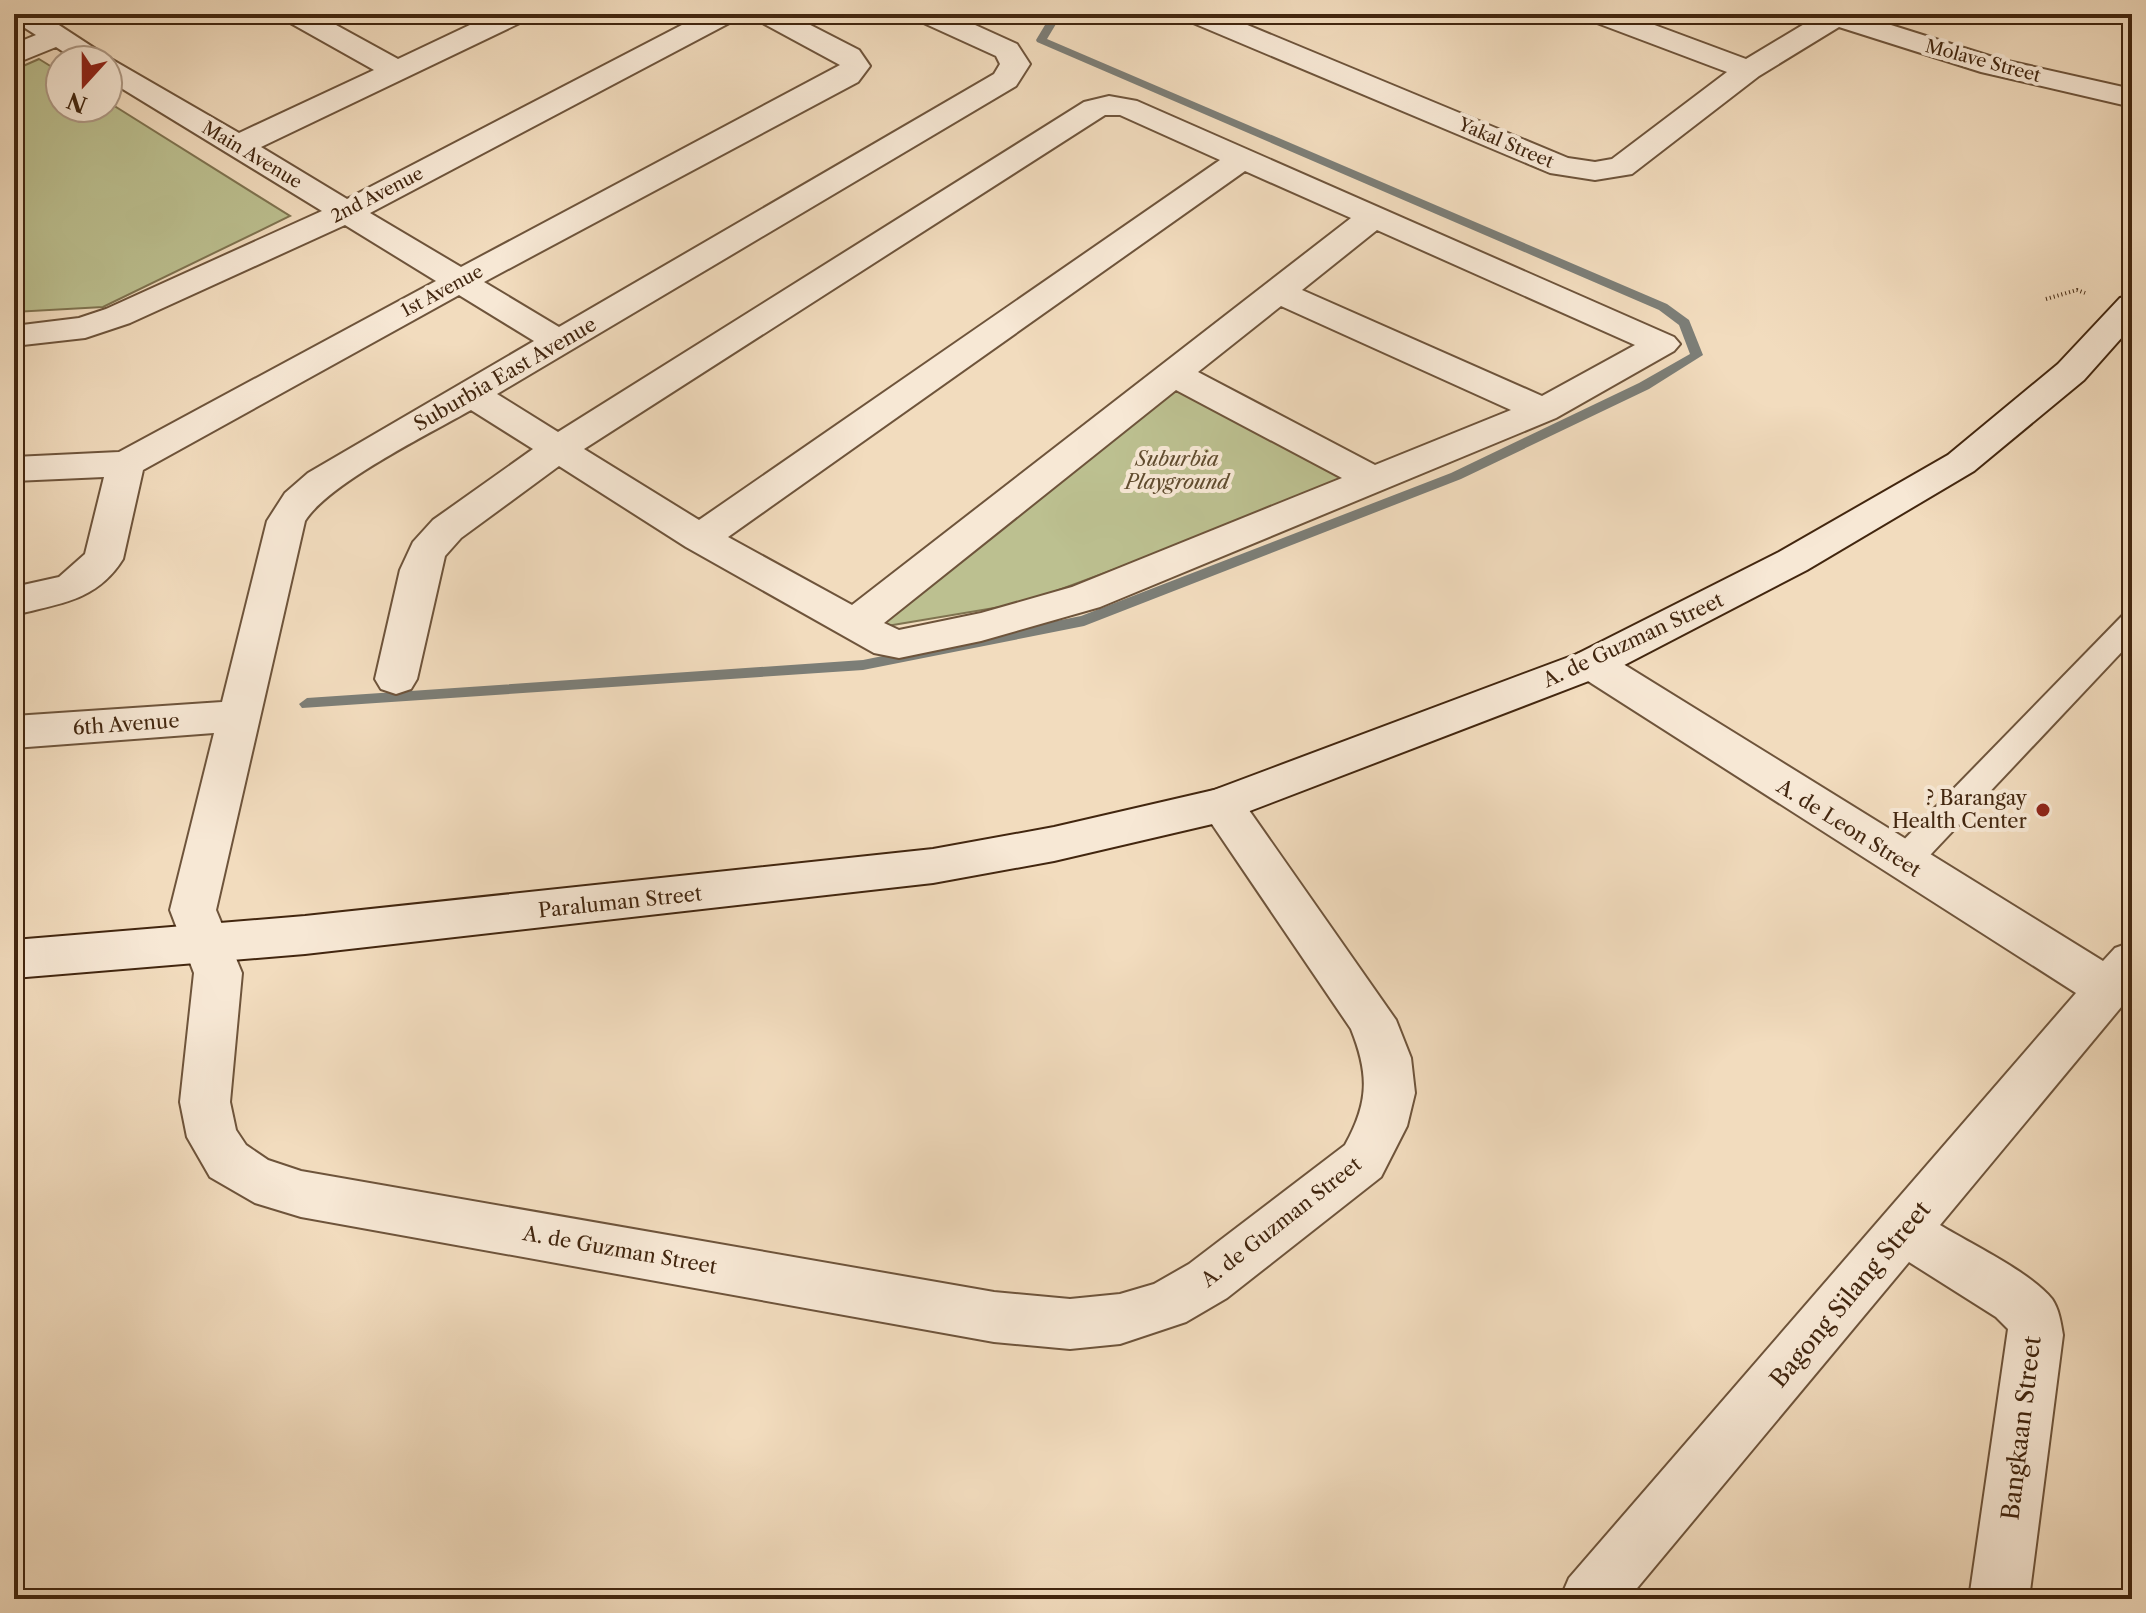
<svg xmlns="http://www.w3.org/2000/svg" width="2146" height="1613" font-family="'Libre Caslon Text',serif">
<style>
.green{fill:#bcc090;stroke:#7f7350;stroke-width:2}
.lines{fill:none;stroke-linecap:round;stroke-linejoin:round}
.stream{fill:#7c7e77;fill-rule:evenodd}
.lane-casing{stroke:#6e543b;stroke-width:4}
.street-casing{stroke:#6e543b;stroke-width:4}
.secondary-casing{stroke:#42260f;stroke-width:4}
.path{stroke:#42260f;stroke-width:4;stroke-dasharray:1 3;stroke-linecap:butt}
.lane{fill:#f7e8d5;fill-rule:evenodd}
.street{fill:#f7e8d5;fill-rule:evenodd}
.secondary{fill:#f7e8d5;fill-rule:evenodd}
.poi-dot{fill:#8f2418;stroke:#f7e8d5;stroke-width:3}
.labels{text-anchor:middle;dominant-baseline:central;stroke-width:8;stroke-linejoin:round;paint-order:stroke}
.far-street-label{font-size:18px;fill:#42260f;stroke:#f7e8d5}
.street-label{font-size:20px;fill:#42260f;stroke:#f7e8d5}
.park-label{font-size:20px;font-style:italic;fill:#604c2f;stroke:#f7e8d5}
.poi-label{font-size:20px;fill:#42260f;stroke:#f7e8d5;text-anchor:end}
.near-street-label{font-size:24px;fill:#42260f;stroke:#f7e8d5}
</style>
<rect width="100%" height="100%" fill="#f2dcbe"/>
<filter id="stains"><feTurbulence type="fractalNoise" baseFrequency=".0025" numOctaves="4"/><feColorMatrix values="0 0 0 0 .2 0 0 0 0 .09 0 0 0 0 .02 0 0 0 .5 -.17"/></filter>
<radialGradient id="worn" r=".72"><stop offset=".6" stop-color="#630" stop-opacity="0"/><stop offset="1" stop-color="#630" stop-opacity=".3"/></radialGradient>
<g class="green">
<polygon points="39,59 60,72 60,108 108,108 108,102 290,216 103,307 14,312 14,70"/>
<polygon points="1176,383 1346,477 1188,542 1024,603 881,627 916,590"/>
</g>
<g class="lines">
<polygon class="stream" points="1042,14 1054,14 1059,19 1047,39 1667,304 1689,320 1703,355 1649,389 1461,479 1084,626 863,670 302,708 299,704 307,698 863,660 1081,616 1451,473 1639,383 1690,354 1679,325 1659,310 1037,42 1036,40 1048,20"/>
<g class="lane-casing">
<polygon id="lane" points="2132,613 2132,641 1915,871 1903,875 1891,871 1887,862 1891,853 2122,616"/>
</g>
<g class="street-casing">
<g id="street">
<path d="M14,14h28l69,45 128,74 135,-63 -89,-50 -4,-6h35l82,45 95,-45h37l-4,6 -265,127 86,52 356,-185h36l-4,6 -365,193 91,54 379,-202 -83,-45 -4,-6h36l70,36 11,16 -12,16 -374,200 75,45 435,-253 6,-10 -4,-8 -79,-36 -4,-6h38l66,30 13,20 -14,22 -519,308 61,38 526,-330 25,-6 28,5 537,236 6,7 -6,7 -118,67 -456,189 -119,34 -82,17 -25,-5 -188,-106 -127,-81 -98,72 -16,18 -28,123 -6,10 -15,5 -15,-5 -6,-10 25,-109 13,-28 20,-22 100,-71 -62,-39c-42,24 -142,73 -166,111l-89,389 26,63 -12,129 6,28 10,15 22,15 33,11 693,121 76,7 50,-5 34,-10 35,-20 156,-119c24,-43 24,-71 6,-116l-152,-224 6,-12 16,-5 16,5 159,227 15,38 4,35 -8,33 -26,51 -154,121 -41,24 -66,22 -50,5 -76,-7 -693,-125 -46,-14 -45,-26 -23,-40 -7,-35 14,-129 -24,-63 44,-177 -200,15v-32l208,-14 45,-181 18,-28 23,-20 226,-132 -75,-46 -316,175 -20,89c-26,42 -65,45 -109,56v-28l45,-10 26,-23 19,-77 -90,4v-24l105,-5 317,-171 -91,-56 -215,98 -45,15 -71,8v-20l65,-8 27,-9 216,-98 -214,-131v-20h-32l-20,-13 -42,17v-20l22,-9 -22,-14zM1105,115h15l100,45 -521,360 -115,-71zM1245,171l106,47 -499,387 -124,-68zM1377,230l258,115 -93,51 -240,-106zM1281,306l230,104 -136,55 -177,-93zM1176,390l166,88 -270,109 -91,26 -82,17 -15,-7z"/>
<polygon points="1182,14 1221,14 1568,158 1595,162 1612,159 1727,72 1589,20 1585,14 1625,14 1746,59 1821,14 1856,14 1999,59 2132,89 2132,107 1981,72 1839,27 1759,76 1632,174 1595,180 1550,173 1186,20"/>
<path d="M1592,649l15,5 496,307 12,-13 17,-6v52l-192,231c29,18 92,48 112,74 7,10 9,24 11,36l-34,264h-60l39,-270 -12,-12 -87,-55 -281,337h-68l9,-21 507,-585 -499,-319 -6,-10 6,-10z"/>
</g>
</g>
<g class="secondary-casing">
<polygon id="secondary" points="2132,295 2132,326 2084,380 1974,471 1807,570 1607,674 1221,822 1054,861 933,883 305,954 14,978 14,940 305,916 933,849 1054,827 1214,790 1577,654 1779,552 1948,455 2058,364 2120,298"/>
</g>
<polyline class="path" points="2046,299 2077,290 2085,293"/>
<use href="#lane" class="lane"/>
<use href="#street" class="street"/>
<use href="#secondary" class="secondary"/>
</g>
<circle class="poi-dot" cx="2043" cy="810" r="8"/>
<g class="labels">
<g class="far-street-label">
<text transform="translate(1983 61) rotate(15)">Molave Street</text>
<text transform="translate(1506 143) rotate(23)">Yakal Street</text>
<text transform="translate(252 155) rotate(31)">Main Avenue</text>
<text transform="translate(377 195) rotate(-27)">2nd Avenue</text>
<text transform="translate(442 291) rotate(-28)">1st Avenue</text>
</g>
<g class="street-label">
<text transform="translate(505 374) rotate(-30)">Suburbia East Avenue</text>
<text transform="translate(1633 640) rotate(-25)">A. de Guzman Street</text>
<text transform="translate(126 724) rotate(-4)">6th Avenue</text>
<text transform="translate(1849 828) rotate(32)">A. de Leon Street</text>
<text transform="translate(620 902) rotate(-6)">Paraluman Street</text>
<text transform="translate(1281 1222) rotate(-38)">A. de Guzman Street</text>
<text transform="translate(620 1250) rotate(10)">A. de Guzman Street</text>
</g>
<g class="park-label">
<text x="1177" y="459">Suburbia<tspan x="1177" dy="23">Playground</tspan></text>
</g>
<g class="poi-label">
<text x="2027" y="798">? Barangay<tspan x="2027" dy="23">Health Center</tspan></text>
</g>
<g class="near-street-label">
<text transform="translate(1850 1294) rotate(-50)">Bagong Silang Street</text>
<text transform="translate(2021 1428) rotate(-83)">Bangkaan Street</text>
</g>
</g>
<rect width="2146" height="1613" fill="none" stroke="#f2dcbe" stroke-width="48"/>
<rect x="16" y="16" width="2114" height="1581" fill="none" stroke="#42260f" stroke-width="4"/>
<rect x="24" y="24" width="2098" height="1565" fill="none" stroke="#42260f" stroke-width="2"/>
<g transform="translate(84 84) rotate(201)"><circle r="38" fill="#f7e8d5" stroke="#af9a86" stroke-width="2"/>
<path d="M0-6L14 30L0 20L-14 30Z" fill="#8f2418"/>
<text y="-12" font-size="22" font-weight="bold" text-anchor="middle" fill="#42260f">N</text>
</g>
<rect width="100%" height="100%" filter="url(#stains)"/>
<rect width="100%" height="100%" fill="url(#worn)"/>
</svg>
